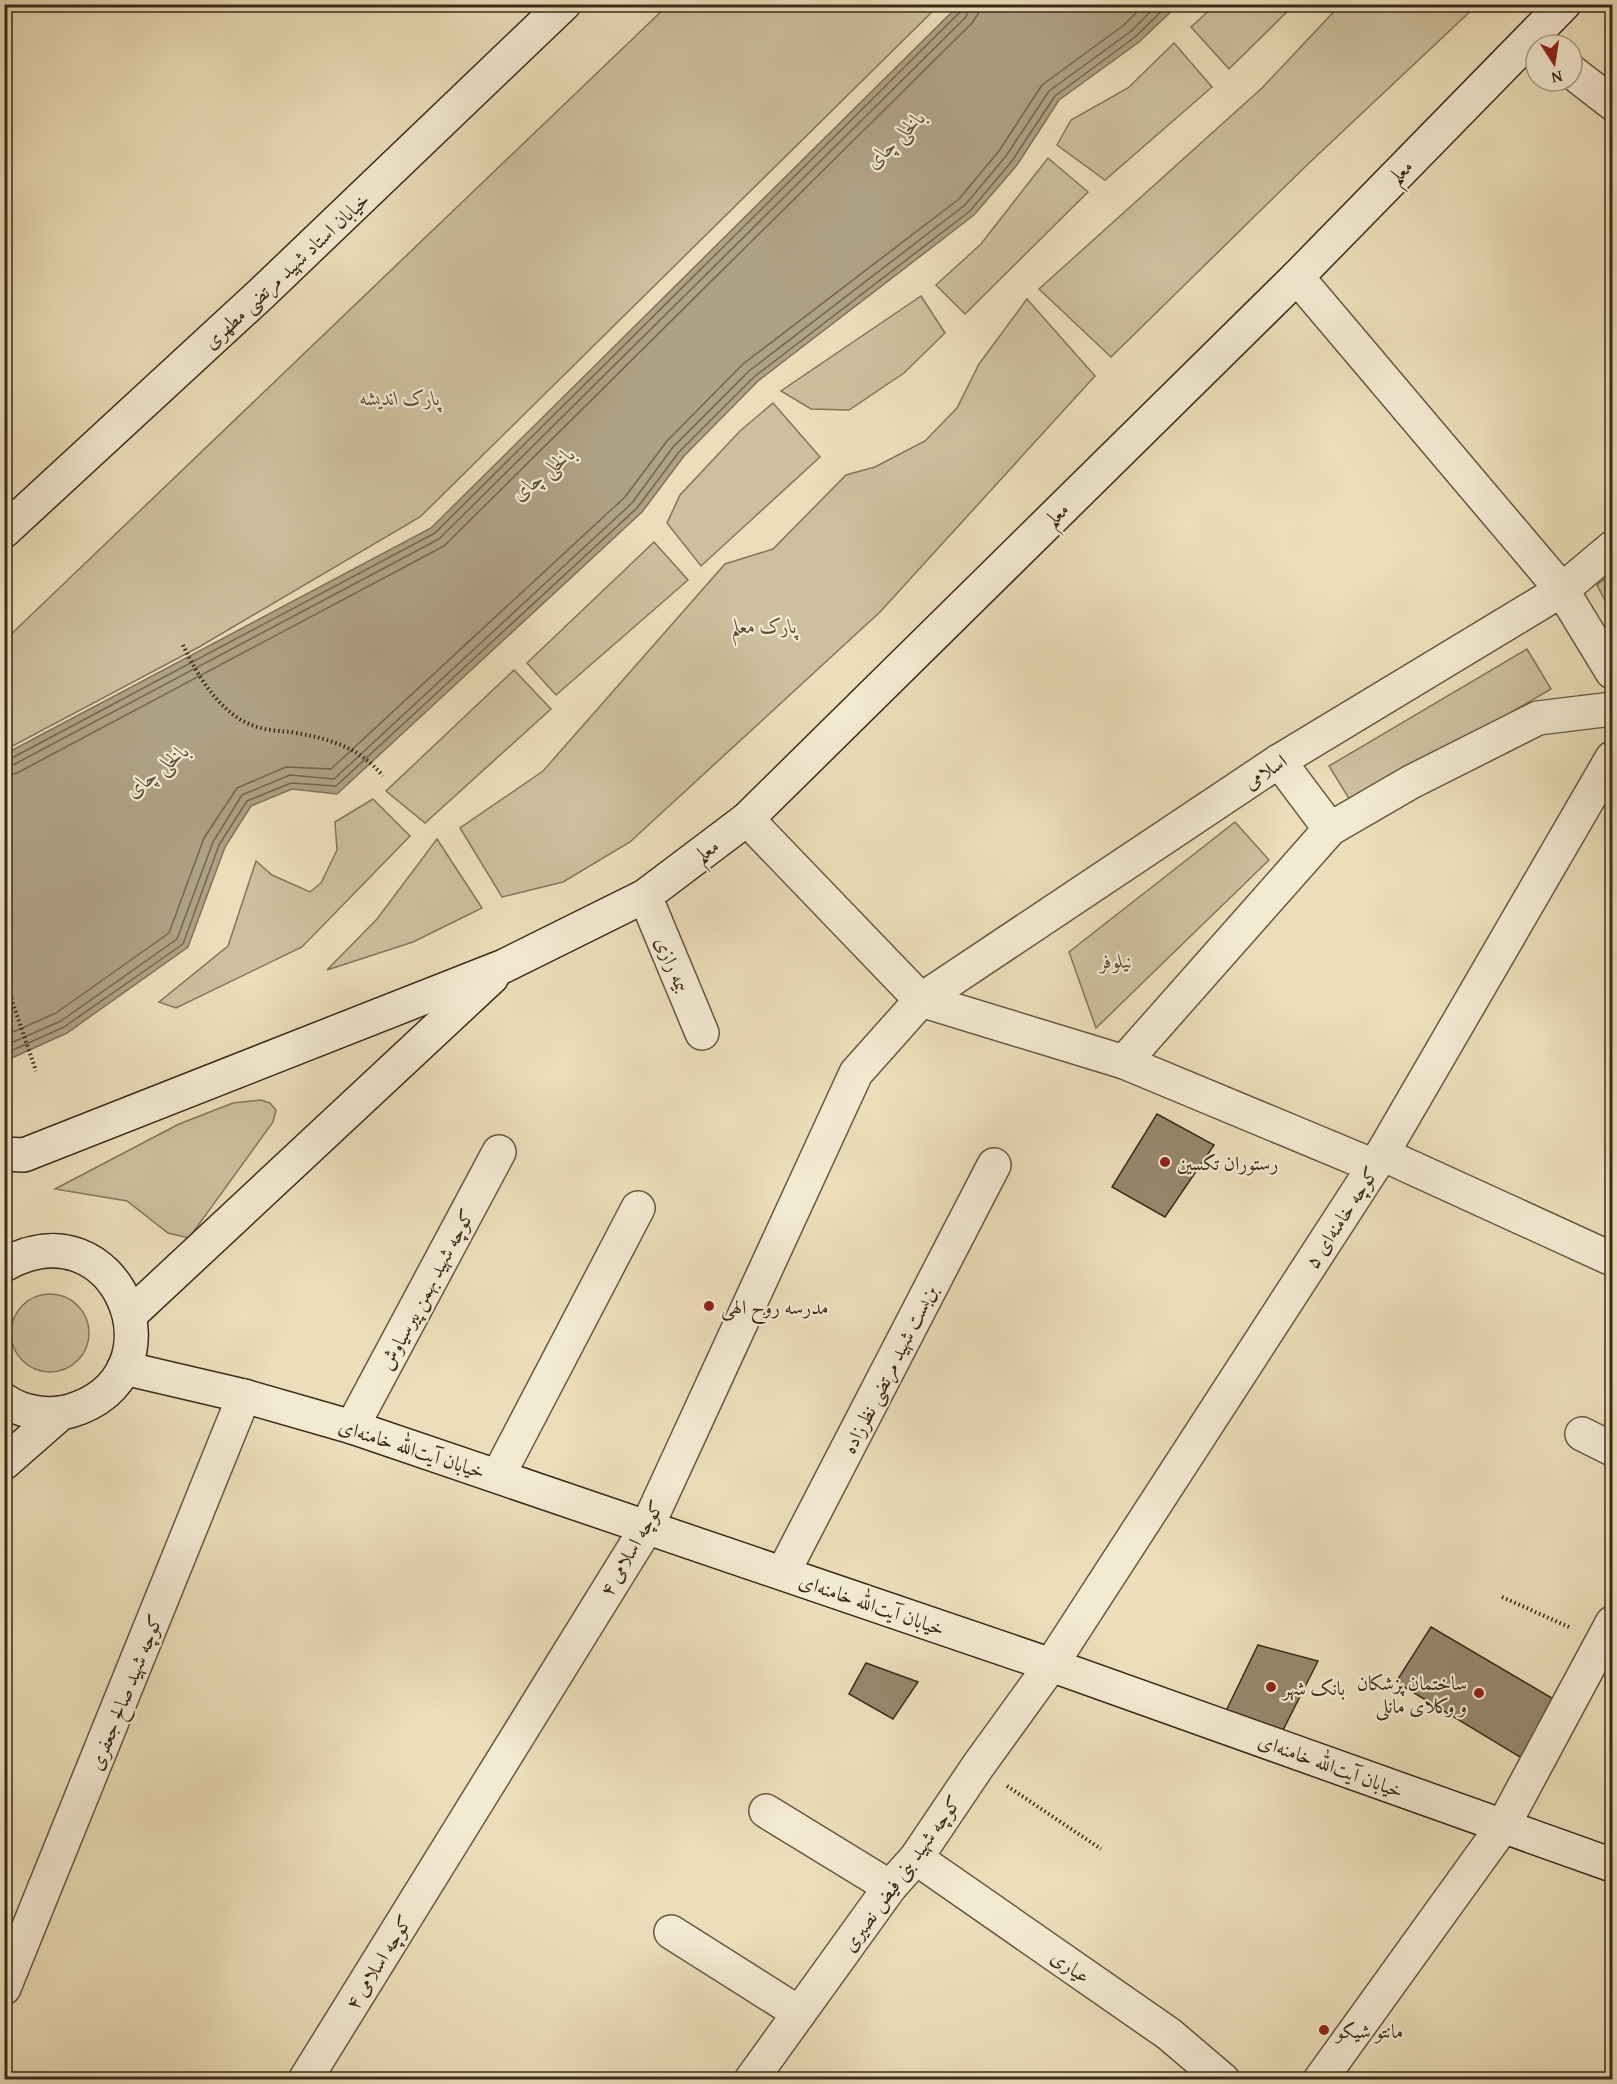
<svg xmlns="http://www.w3.org/2000/svg" width="1617" height="2084" font-family="'Gentium Book Plus',Amiri,serif">
<style>
.green{fill:#cec09f;stroke:#84765c;stroke-width:1.5}
.water{fill:#afa184;stroke:#80725a;stroke-width:1.5}
.lines{fill:none;stroke-linecap:round;stroke-linejoin:round}
.shore{stroke:#74664f;stroke-width:1.5}
.building{fill:#97886d;stroke:#3a2b1a;stroke-width:1.5}
.minor-casing{stroke:#665842;stroke-width:36}
.secondary-casing{stroke:#3a2b1a;stroke-width:36}
.path{stroke:#3a2b1a;stroke-width:4;stroke-dasharray:1.5 3;stroke-linecap:butt}
.minor{stroke:#f3ead2;stroke-width:33}
.secondary{stroke:#f3ead2;stroke-width:33}
.poi-dot{fill:#8f2418;stroke:#f3ead2;stroke-width:2}
.labels{text-anchor:middle;dominant-baseline:central;stroke-width:4.5;stroke-linejoin:round;paint-order:stroke}
.street-label{font-size:20px;fill:#3a2b1a;stroke:#f3ead2}
.park-label{font-size:20px;font-style:italic;fill:#584935;stroke:#f3ead2}
.poi-label{font-size:20px;fill:#3a2b1a;stroke:#f3ead2;text-anchor:start}
.water-label{font-size:21px;font-style:italic;fill:#5d4e3a;stroke:#f3ead2}
</style>
<rect width="100%" height="100%" fill="#ecdeba"/>
<filter id="stains"><feTurbulence type="fractalNoise" baseFrequency=".00333" numOctaves="4"/><feColorMatrix values="0 0 0 0 .2 0 0 0 0 .09 0 0 0 0 .02 0 0 0 .5 -.17"/></filter>
<radialGradient id="worn" r=".72"><stop offset=".6" stop-color="#630" stop-opacity="0"/><stop offset="1" stop-color="#630" stop-opacity=".3"/></radialGradient>
<g class="green">
<polygon points="1216,4 1294,4 1294,5 1229,69 1191,27"/>
<polygon points="1341,4 1477,5 1307,165 1111,357 1039,289 1262,88"/>
<polygon points="668,5 939,5 420,517 199,647 5,750 5,640"/>
<polygon points="1174,43 1212,87 1105,180 1057,145 1071,120 1128,88"/>
<polygon points="1048,158 1088,192 965,314 936,285 981,244"/>
<polygon points="921,296 945,333 904,373 849,410 811,409 781,391"/>
<polygon points="1027,299 1095,376 880,612 630,842 563,882 502,897 460,828 543,771 725,564 773,549 846,475 875,467 925,441 957,408 979,364"/>
<polygon points="773,403 820,457 701,566 667,523 680,495 740,431"/>
<polygon points="654,542 688,580 556,695 527,663"/>
<polygon points="1612,573 1612,614 1597,585"/>
<polygon points="1527,649 1551,689 1353,805 1329,766"/>
<polygon points="514,670 551,709 425,823 386,791"/>
<polygon points="373,799 410,836 302,947 176,1008 159,1002 228,946 256,861 272,875 310,892 321,883 337,850 335,822"/>
<polygon points="1235,822 1269,860 1096,1028 1069,952"/>
<polygon points="437,839 482,908 413,942 327,970 377,919"/>
<polygon points="261,1100 270,1103 276,1110 273,1122 189,1238 168,1233 127,1201 55,1189 179,1124 233,1103"/>
<circle cx="50" cy="1333" r="39"/>
</g>
<polygon class="water" points="959,5 1178,5 1139,42 1059,100 1017,165 974,215 758,381 684,456 642,512 337,794 292,789 251,806 225,847 188,947 67,1033 5,1061 5,754 431,528"/>
<g class="lines">
<g class="shore">
<polyline points="4,759 10,759 435,533 961,11 963,4"/>
<polyline points="4,767 13,765 439,539 966,17 970,4"/>
<polyline points="4,776 17,773 444,546 972,23 978,14 979,4"/>
<polyline points="4,1036 56,1013 169,933 204,838 237,788 286,767 331,769 625,497 667,441 743,364 959,199 999,151 1042,85 1124,25 1145,4"/>
<polyline points="4,1046 61,1021 177,939 213,842 242,795 290,775 334,779 632,503 673,447 749,371 965,205 1006,156 1049,91 1130,32 1158,4"/>
<polyline points="4,1054 64,1027 183,944 219,845 247,801 291,783 336,786 637,508 679,452 754,377 970,211 1012,161 1055,96 1135,37 1169,4"/>
</g>
</g>
<g class="building">
<polygon points="1157,1114 1214,1145 1165,1217 1112,1187"/>
<polygon points="1431,1627 1562,1704 1530,1763 1396,1682"/>
<polygon points="1258,1645 1318,1661 1282,1732 1225,1713"/>
<polygon points="866,1663 918,1682 893,1719 849,1694"/>
</g>
<g class="lines">
<g class="minor-casing">
<g id="minor">
<polyline points="1572,72 1612,103"/>
<polyline points="1297,277 1562,590 1612,672"/>
<polyline points="1279,761 1330,829"/>
<polyline points="747,819 921,1000 1124,1062 1374,1166"/>
<polyline points="645,896 702,1033"/>
<polyline points="1124,1062 1330,829 1411,782 1538,718 1612,709"/>
<polyline points="1382,1154 1612,1259"/>
<polyline points="352,1427 499,1152"/>
<polyline points="1582,1434 1612,1449"/>
<polyline points="498,1476 638,1208"/>
<polyline points="783,1573 994,1165"/>
<polyline points="766,1811 890,1887"/>
<polyline points="916,1858 1169,2034 1223,2080"/>
<polyline points="671,1932 799,2013"/>
<polyline points="4,1988 244,1396"/>
<polyline points="305,2080 647,1527 856,1073 921,1000 1279,761 1562,590 1612,548"/>
<polyline points="751,2080 890,1887 916,1858 978,1766 1051,1665 1382,1154 1612,758"/>
<polyline points="1320,2080 1503,1826 1612,1623"/>
</g>
</g>
<g class="secondary-casing">
<g id="secondary">
<polyline points="4,531 261,294 564,4"/>
<polyline points="4,1154 24,1155 504,966 645,896 747,819 1297,277 1564,4"/>
<path d="M4,1265c113,-65 185,111 66,146 -21,6 -48,2 -66,-11"/>
<polyline points="131,1314 492,977"/>
<polyline points="124,1368 244,1396 352,1427 1051,1665 1612,1865"/>
<polyline points="4,1463 61,1413"/>
</g>
</g>
<g class="path">
<path d="M183,645c14,30 37,69 71,81 11,4 24,5 36,6 37,6 68,14 93,44"/>
<polyline points="4,977 36,1071"/>
<polyline points="1502,1597 1569,1627"/>
<polyline points="1007,1786 1101,1849"/>
</g>
<use href="#minor" class="minor"/>
<use href="#secondary" class="secondary"/>
</g>
<g class="poi-dot">
<circle cx="1165" cy="1162" r="6"/>
<circle cx="709" cy="1306" r="6"/>
<circle cx="1271" cy="1687" r="6"/>
<circle cx="1479" cy="1693" r="6"/>
<circle cx="1324" cy="2030" r="6"/>
</g>
<g class="labels">
<g class="street-label">
<text transform="translate(1400 171) rotate(-46)">معلم</text>
<text transform="translate(286 270) rotate(-43)">خیابان استاد شهید مرتضی مطهری</text>
<text transform="translate(1056 514) rotate(-45)">معلم</text>
<text transform="translate(1265 771) rotate(-33)">اسلامی</text>
<text transform="translate(706 850) rotate(-37)">معلم</text>
<text transform="translate(673 964) rotate(67)">بیمه رازی</text>
<text transform="translate(1341 1217) rotate(-57)">کوچه خامنه‌ای ۵</text>
<text transform="translate(426 1289) rotate(-62)">کوچه شهید بهمن پیرسیاوش</text>
<text transform="translate(889 1369) rotate(-63)">بن‌بست شهید مرتضی نظرزاده</text>
<text transform="translate(412 1448) rotate(18)">خیابان آیت‌الله خامنه‌ای</text>
<text transform="translate(631 1548) rotate(-60)">کوچه اسلامی ۴</text>
<text transform="translate(872 1604) rotate(19)">خیابان آیت‌الله خامنه‌ای</text>
<text transform="translate(125 1692) rotate(-68)">کوچه شهید صالح جعفری</text>
<text transform="translate(1331 1765) rotate(20)">خیابان آیت‌الله خامنه‌ای</text>
<text transform="translate(901 1873) rotate(-54)">کوچه شهید بنی فیض نصیری</text>
<text transform="translate(378 1962) rotate(-58)">کوچه اسلامی ۴</text>
<text transform="translate(1071 1966) rotate(35)">عیاری</text>
</g>
<g class="park-label">
<text x="400" y="397">پارک اندیشه</text>
<text x="764" y="625">پارک معلم</text>
<text x="1116" y="960">نیلوفر</text>
</g>
<g class="poi-label">
<text x="1177" y="1162">رستوران تکسین</text>
<text x="721" y="1306">مدرسه روح الهی</text>
<text x="1467" y="1682" text-anchor="end">ساختمان پزشکان<tspan x="1467" dy="23">و وکلای مانلی</tspan></text>
<text x="1283" y="1687">بانک شهر</text>
<text x="1336" y="2030">مانتو شیکو</text>
</g>
<g class="water-label">
<text transform="translate(895 139) rotate(-44)">بالخلی چای</text>
<text transform="translate(543 473) rotate(-38)">بالخلی چای</text>
<text transform="translate(157 770) rotate(-38)">بالخلی چای</text>
</g>
</g>
<rect width="1617" height="2084" fill="none" stroke="#ecdeba" stroke-width="24"/>
<rect x="6" y="6" width="1605" height="2072" fill="none" stroke="#3a2b1a" stroke-width="3"/>
<rect x="12" y="12" width="1593" height="2060" fill="none" stroke="#3a2b1a" stroke-width="1.5"/>
<g transform="translate(1554 63) rotate(168)"><circle r="28" fill="#f3ead2" stroke="#a99e88" stroke-width="1.5"/>
<path d="M0-4.5L10 22L0 15L-10 22Z" fill="#8f2418"/>
<text y="-9" font-size="16" font-weight="bold" text-anchor="middle" fill="#3a2b1a">N</text>
</g>
<rect width="100%" height="100%" filter="url(#stains)"/>
<rect width="100%" height="100%" fill="url(#worn)"/>
</svg>
